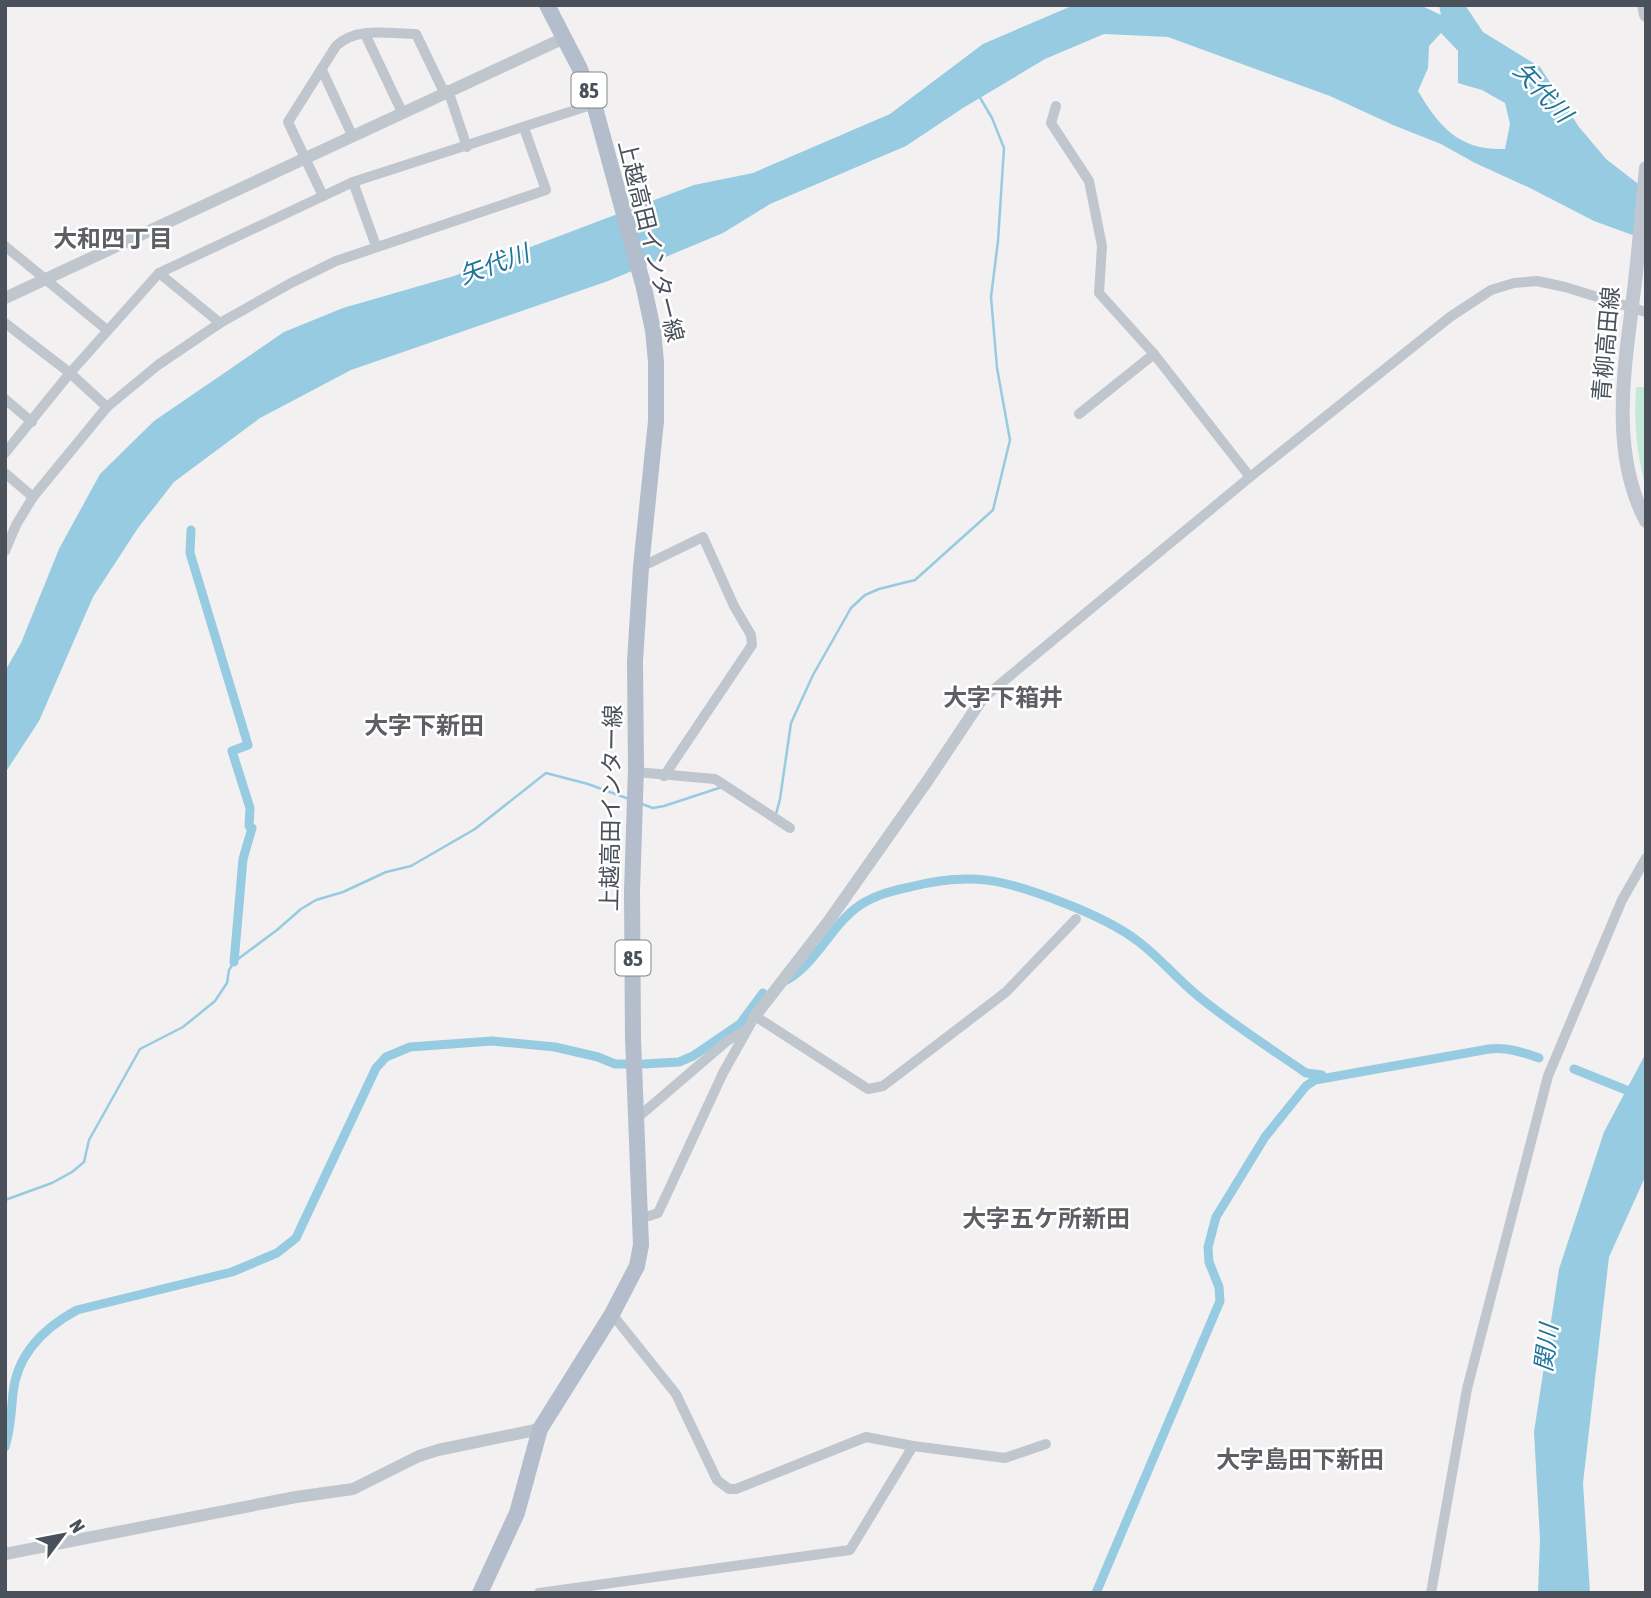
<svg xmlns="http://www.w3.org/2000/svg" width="1651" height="1598" font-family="'Asap Condensed','Noto Sans JP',sans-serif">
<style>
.green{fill:#c4ead6}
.water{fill:#96cbe2;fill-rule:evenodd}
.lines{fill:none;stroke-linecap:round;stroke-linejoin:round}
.stream{stroke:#96cbe2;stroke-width:2.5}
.canal{stroke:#96cbe2;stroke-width:9}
.minor{stroke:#c0c6cd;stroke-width:10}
.tertiary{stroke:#c0c6cd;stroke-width:12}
.secondary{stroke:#c0c7d1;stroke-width:14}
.primary{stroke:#b3bdcb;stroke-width:16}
.labels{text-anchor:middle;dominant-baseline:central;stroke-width:5;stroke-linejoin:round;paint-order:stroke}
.shield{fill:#fff;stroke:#80858c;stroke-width:2}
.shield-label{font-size:21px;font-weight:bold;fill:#4a515b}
.street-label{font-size:23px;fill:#4a515b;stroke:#fff}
.water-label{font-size:24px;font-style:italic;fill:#1e759a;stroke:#fff}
.neighbourhood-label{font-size:24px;font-weight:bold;fill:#5d5f64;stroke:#fff}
</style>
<rect width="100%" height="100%" fill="#f2f0f0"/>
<path class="green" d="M1636,387h10v101c-10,-34 -12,-66 -10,-101z"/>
<g class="water">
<path d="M1420,5l21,10 -2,-10h26l18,27 57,35 39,60 27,32 40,31v50l-52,-19 -64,-33 -55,-25 -34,-19 -48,-19 -63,-29 -162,-59 -64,-3 -59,25 -82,49 -57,38 -136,58 -47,29 -115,48 -257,89 -91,48 -86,64 -36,46 -45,69 -54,124 -34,52v-102l16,-28 38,-94 41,-75 54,-53 130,-89 59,-24 111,-32 240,-91 59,-12 137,-59 93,-70 91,-39zM1441,33l17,18v32l24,7 23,13 5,21 -5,25c-45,2 -66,-22 -87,-58l10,-23 1,-22z"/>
<polygon points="1646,1053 1646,1175 1609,1257 1583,1483 1590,1593 1538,1593 1540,1539 1534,1432 1559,1269 1604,1132"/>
</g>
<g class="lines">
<g class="stream">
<polyline points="642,804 653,808 664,806 722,787"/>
<polyline points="776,814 780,799 791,723 813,675 851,608 865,595 879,589 915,580 993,510 1010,440 997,368 991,297 998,241 1004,148 992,118 979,96"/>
<polyline points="5,1200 52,1183 72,1172 84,1162 89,1140 140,1049 183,1027 215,1001 227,983 229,970 234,962 277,930 301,909 316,900 343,892 386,872 411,866 475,829 546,773 588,784 629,799"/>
</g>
<g class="canal">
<polyline points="191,530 190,553 248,745 232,751 250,808 249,826 252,828 243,859 234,962"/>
<path d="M787,980c34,-21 46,-60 78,-78 14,-8 29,-12 45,-15 62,-16 96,-7 154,16 26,10 53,22 75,39 21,16 38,37 59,54 34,28 72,52 108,77l16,2"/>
<polyline points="644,1064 679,1062 693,1056 740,1024 763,993"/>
<polyline points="1574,1069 1646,1098"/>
<path d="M5,1447c6,-18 6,-35 8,-54 4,-39 31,-65 64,-83l155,-38 45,-19 19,-15 80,-170 10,-11 24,-10 82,-6 63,6 43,10 17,7h14"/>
<path d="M1096,1593l124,-292 -1,-14 -10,-25 -1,-15 8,-30 49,-80 41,-51 9,-6 174,-31c18,-2 33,3 50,9"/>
</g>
<g class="minor">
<polyline points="365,34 402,112"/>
<polyline points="322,70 352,135"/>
<polyline points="448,90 467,147"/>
<polyline points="1056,106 1051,123 1089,181 1102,246 1099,293 1154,354 1250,477"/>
<polyline points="353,182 376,246"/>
<path d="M323,196l-35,-74 48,-76c20,-20 55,-12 80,-12l28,58"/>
<polyline points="5,246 107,330"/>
<polyline points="159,273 220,323 291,283 336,261 546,190 524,128"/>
<polyline points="5,323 70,373 107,407"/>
<polyline points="5,399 32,422"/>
<polyline points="1079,414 1154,354"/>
<polyline points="5,453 70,373 159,273 353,182 594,104"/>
<polyline points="5,473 33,497"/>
<polyline points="5,551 16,525 33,497 107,407 158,365 220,323"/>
<polyline points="641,567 703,537 734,606 751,635 752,645 664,776"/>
<polyline points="982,699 1250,477 1450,317 1491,290 1514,283 1537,281 1565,287 1646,312"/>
<polyline points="636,772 715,779 790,828"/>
<polyline points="636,1119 727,1041 746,1030"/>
<polyline points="641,1215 649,1216 658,1213 723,1073 755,1016 868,1089 883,1086 1006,992 1076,919"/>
<polyline points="612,1314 676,1394 717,1480 729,1489 736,1489 866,1437 913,1446 1005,1458 1046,1444"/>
<polyline points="539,1593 850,1550 913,1446"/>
<polyline points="1431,1593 1467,1389 1548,1076 1622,900 1646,858"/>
</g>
<g class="tertiary">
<polyline points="5,298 564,38"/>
<polyline points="755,1016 828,922 928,780 982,699"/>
<polyline points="5,1554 296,1497 353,1489 419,1456 438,1450 540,1429"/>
</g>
<g class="secondary">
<polyline points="1644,5 1646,15"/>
<path d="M1646,168c-4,40 -7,81 -12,122 -9,75 -25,161 12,231"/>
</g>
<polyline class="primary" points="480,1593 517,1513 540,1429 612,1314 637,1266 641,1245 633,1038 632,892 636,768 635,661 641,567 656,421 656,362 653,330 644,288 594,104 579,67 547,5"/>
</g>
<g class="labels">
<g class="shield">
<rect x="571.5" y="72.5" width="35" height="35" rx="5"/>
<rect x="615.5" y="940.5" width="35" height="35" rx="5"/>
</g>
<g class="shield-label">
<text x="589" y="90">85</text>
<text x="633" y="958">85</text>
</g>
<g class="street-label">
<text transform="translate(651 241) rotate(76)">上越高田インター線</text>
<text transform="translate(1606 344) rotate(-85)">青柳高田線</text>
<text transform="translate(611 808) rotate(-89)">上越高田インター線</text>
</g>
<g class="water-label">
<text transform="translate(1543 92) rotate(47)">矢代川</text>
<text transform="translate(494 264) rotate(-20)">矢代川</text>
<text transform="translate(1546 1348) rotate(-83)">関川</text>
</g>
<g class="neighbourhood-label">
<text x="113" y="238">大和四丁目</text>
<text x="1003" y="697">大字下箱井</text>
<text x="424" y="725">大字下新田</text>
<text x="1046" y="1218">大字五ケ所新田</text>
<text x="1300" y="1459">大字島田下新田</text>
</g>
</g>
<rect width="1651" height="1598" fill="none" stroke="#4a515b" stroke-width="14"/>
<g transform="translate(63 1535) rotate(58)" stroke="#ffffff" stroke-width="5" paint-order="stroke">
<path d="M0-5L12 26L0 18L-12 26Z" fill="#4a515b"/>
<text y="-10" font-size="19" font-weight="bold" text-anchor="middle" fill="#4a515b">N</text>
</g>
</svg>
